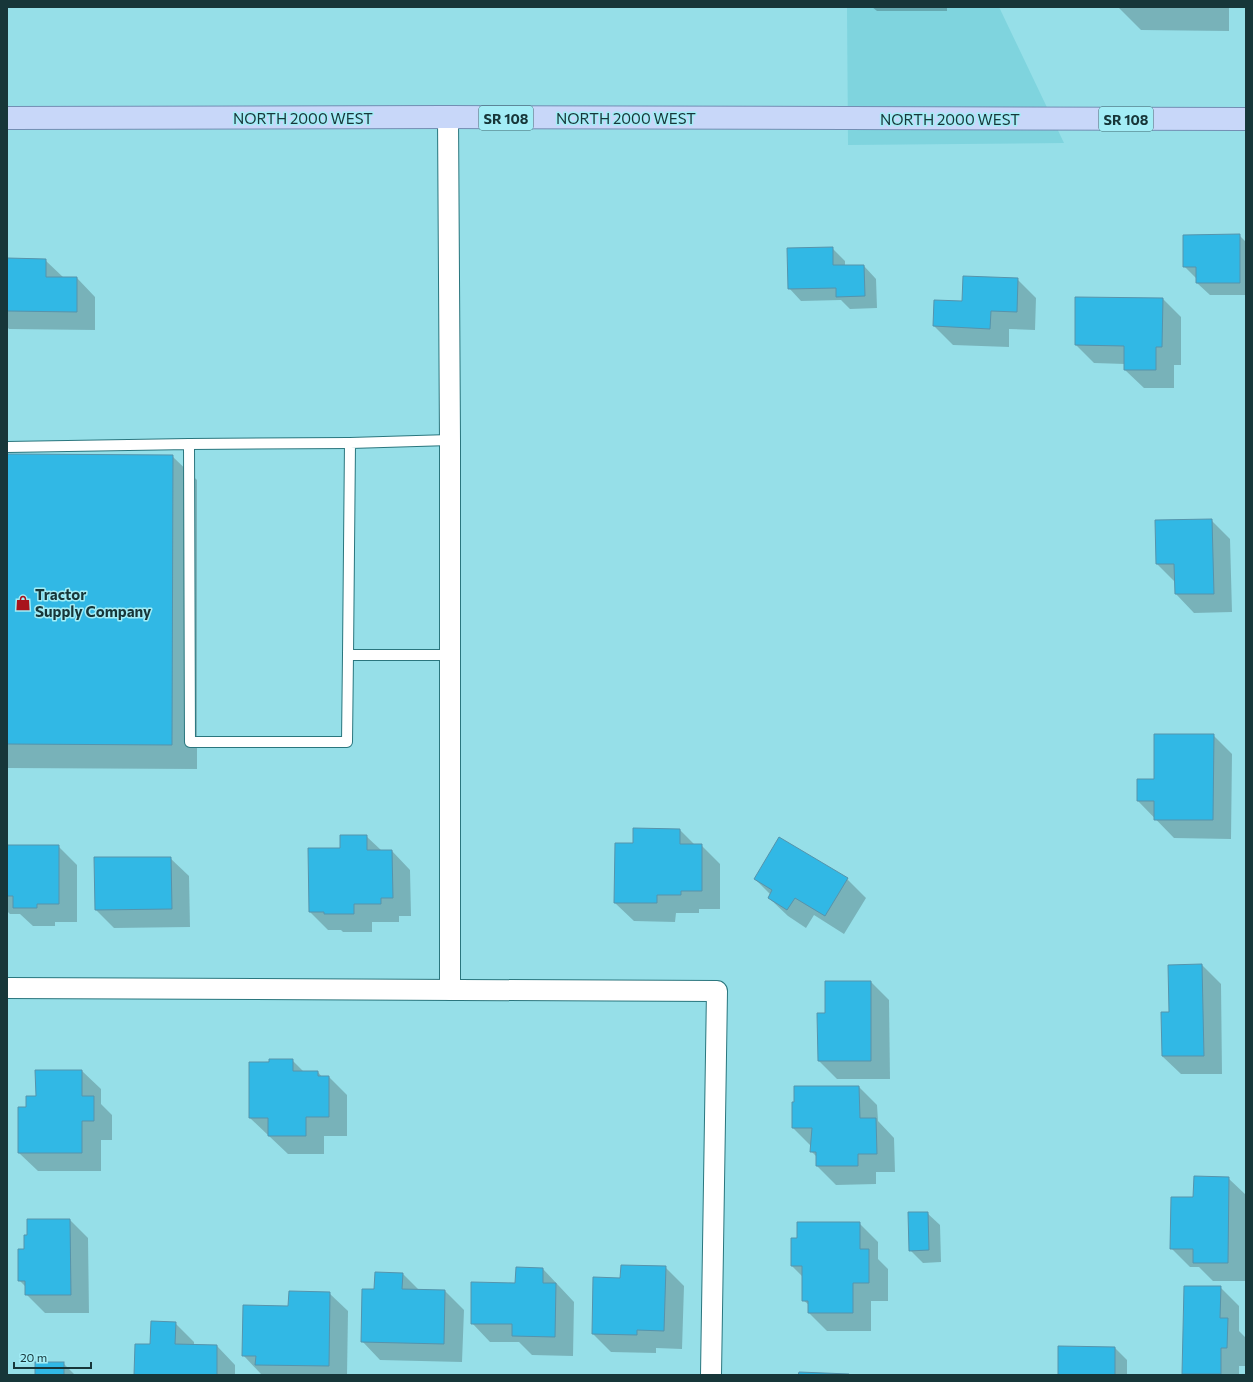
<svg xmlns="http://www.w3.org/2000/svg" width="1253" height="1382" font-family="Commissioner,sans-serif">
<style>
.built{fill:#7fd4de}
.shadow{fill:#0003}
.building{fill:#31b8e5;stroke:#5694ac}
.lines{fill:none;stroke-linecap:round;stroke-linejoin:round}
.lane-casing{stroke:#2a767e;stroke-width:12}
.street-casing{stroke:#2a767e;stroke-width:22}
.primary-casing{stroke:#738eb3;stroke-width:24}
.lane{stroke:#fff;stroke-width:10}
.street{stroke:#fff;stroke-width:20}
.primary{stroke:#c8d7f9;stroke-width:22}
.labels{text-anchor:middle;dominant-baseline:central;stroke-width:3;stroke-linejoin:round;paint-order:stroke}
.shield{fill:#a3edf6;stroke:#416d72;stroke-width:1}
.shield-label{font-size:14px;font-weight:bold;fill:#173639}
.street-label{font-size:15px;fill:#173639;stroke:#a3edf6}
.poi-label{font-size:15px;font-weight:bold;fill:#173639;stroke:#a3edf6;text-anchor:start}
</style>
<rect width="100%" height="100%" fill="#96dfe8"/>
<polygon class="built" points="847,7 999,7 1064,143 848,145"/>
<g class="shadow">
<polygon points="872,7 947,7 947,11 877,11"/>
<polygon points="1118,7 1229,7 1229,31 1141,30"/>
<polygon points="1239,235 1246,242 1246,295 1210,295 1197,283 1197,279 1184,266"/>
<polygon points="832,248 845,261 845,266 864,266 876,279 877,308 850,309 841,300 801,301 789,288"/>
<polygon points="7,259 45,260 64,278 77,278 95,297 95,330 9,329 7,327"/>
<polygon points="1017,279 1036,298 1035,330 1009,329 1009,347 953,345 934,326 963,302"/>
<polygon points="1163,299 1181,317 1181,365 1174,365 1174,388 1144,388 1125,370 1125,364 1094,363 1076,345"/>
<polygon points="7,455 172,456 197,480 197,769 7,768"/>
<polygon points="1211,520 1230,539 1232,612 1194,613 1176,594 1175,582 1157,564"/>
<polygon points="1213,735 1232,754 1231,839 1174,838 1138,801 1138,780 1155,780"/>
<polygon points="680,830 695,845 701,845 720,864 720,909 699,909 699,913 676,913 675,922 634,921 615,903 634,844"/>
<polygon points="366,836 382,851 392,851 410,870 411,916 399,916 399,922 372,922 372,932 343,932 341,930 328,930 310,912 341,849"/>
<polygon points="780,838 847,879 866,898 844,934 814,915 806,928 788,916 769,898 771,895 755,879"/>
<polygon points="7,846 58,846 77,865 77,922 55,922 55,926 33,926 20,914 10,914 7,911"/>
<polygon points="170,858 189,876 190,927 114,928 96,910"/>
<polygon points="1202,965 1221,984 1222,1074 1181,1074 1162,1056 1170,1013 1169,966"/>
<polygon points="871,982 889,1000 890,1079 837,1079 819,1061 826,1014"/>
<polygon points="292,1060 304,1072 318,1072 322,1077 329,1077 347,1095 347,1136 324,1136 324,1154 288,1154 250,1118 250,1063"/>
<polygon points="36,1071 82,1071 101,1089 101,1104 112,1115 112,1140 101,1140 101,1171 38,1171 19,1153 27,1108 37,1097"/>
<polygon points="859,1087 877,1105 878,1121 894,1138 895,1172 876,1172 876,1184 836,1185 817,1166 817,1157 811,1151 811,1146 793,1128"/>
<polygon points="1228,1178 1246,1195 1246,1281 1213,1281 1199,1267 1190,1267 1171,1248 1194,1198"/>
<polygon points="927,1213 940,1225 941,1262 923,1263 910,1250"/>
<polygon points="70,1220 88,1238 89,1313 45,1313 26,1294 26,1287 19,1280 25,1250"/>
<polygon points="859,1223 878,1242 878,1259 888,1269 888,1301 871,1301 871,1331 827,1331 809,1313 809,1305 803,1300 803,1277 792,1266 792,1239 798,1239"/>
<polygon points="665,1267 684,1286 682,1349 656,1348 656,1353 611,1352 593,1334 621,1279"/>
<polygon points="543,1269 574,1302 573,1356 532,1355 519,1342 490,1342 472,1323 516,1284"/>
<polygon points="403,1274 420,1291 445,1291 464,1310 462,1362 380,1360 362,1341 375,1290"/>
<polygon points="1220,1287 1239,1306 1239,1331 1246,1338 1245,1366 1239,1366 1239,1375 1185,1375 1183,1373"/>
<polygon points="329,1293 348,1311 347,1375 261,1374 243,1355 289,1307"/>
<polygon points="175,1323 194,1342 194,1346 217,1346 235,1365 235,1375 135,1375"/>
<polygon points="1115,1348 1127,1360 1127,1375 1059,1375"/>
<polygon points="63,1363 75,1375 36,1375"/>
</g>
<g class="building">
<polygon points="1240,234 1240,283 1196,283 1196,267 1183,267 1183,235"/>
<polygon points="833,247 833,265 864,265 865,296 836,297 836,288 788,289 787,248"/>
<polygon points="7,258 46,259 46,277 77,277 77,312 7,311"/>
<polygon points="963,276 1018,278 1017,312 991,311 990,329 933,326 934,300 962,301"/>
<polygon points="1075,297 1163,298 1162,347 1156,347 1156,370 1124,370 1124,346 1075,345"/>
<polygon points="7,454 173,455 172,745 7,744"/>
<polygon points="1212,519 1214,594 1175,594 1174,564 1156,564 1155,520"/>
<polygon points="1154,734 1214,734 1213,820 1154,820 1154,801 1137,801 1137,779 1154,779"/>
<polygon points="633,828 680,829 680,844 702,844 702,891 681,891 681,895 657,895 657,903 614,903 615,843 633,843"/>
<polygon points="340,835 367,835 367,850 392,850 393,898 381,898 381,904 354,904 354,914 324,914 324,912 309,912 308,848 340,848"/>
<polygon points="779,837 848,878 825,916 795,898 787,910 768,898 772,890 754,879"/>
<polygon points="7,845 59,845 59,904 37,904 37,908 13,908 13,896 7,896"/>
<polygon points="94,857 171,857 172,909 95,910"/>
<polygon points="1202,964 1204,1056 1162,1056 1161,1012 1169,1012 1168,965"/>
<polygon points="825,981 871,981 871,1061 818,1061 817,1013 825,1013"/>
<polygon points="269,1059 293,1059 293,1071 318,1071 318,1076 329,1076 329,1117 306,1117 306,1136 268,1136 268,1118 249,1118 249,1062 269,1062"/>
<polygon points="35,1070 82,1070 82,1096 94,1096 94,1121 82,1121 82,1153 18,1153 18,1107 26,1107 26,1096 36,1096"/>
<polygon points="794,1086 859,1086 860,1118 876,1118 877,1154 858,1154 858,1166 816,1166 816,1152 810,1152 812,1128 792,1128 792,1102 794,1102"/>
<polygon points="1194,1176 1229,1177 1228,1263 1193,1263 1193,1249 1170,1249 1171,1197 1193,1197"/>
<polygon points="908,1212 928,1212 929,1250 909,1251"/>
<polygon points="27,1219 70,1219 71,1295 25,1295 25,1281 18,1281 18,1249 24,1249 24,1235 27,1235"/>
<polygon points="797,1222 860,1222 860,1249 869,1249 869,1283 853,1283 853,1313 808,1313 808,1301 802,1301 802,1266 791,1266 791,1238 797,1238"/>
<polygon points="621,1265 666,1266 664,1331 637,1330 637,1335 592,1334 593,1277 620,1278"/>
<polygon points="516,1267 543,1268 543,1283 556,1283 555,1337 512,1336 512,1324 471,1324 471,1282 515,1283"/>
<polygon points="375,1272 403,1273 402,1289 445,1290 444,1344 361,1342 362,1289 374,1289"/>
<polygon points="1184,1286 1221,1286 1220,1318 1228,1318 1227,1348 1221,1348 1221,1374 1182,1374"/>
<polygon points="289,1291 330,1292 329,1366 255,1365 256,1356 242,1356 243,1305 288,1306"/>
<polygon points="151,1321 176,1322 175,1344 217,1345 217,1375 134,1375 135,1344 150,1344"/>
<polygon points="1058,1346 1115,1347 1115,1375 1058,1375"/>
<rect x="35" y="1362" width="29" height="13"/>
<polygon points="799,1372 849,1374 849,1375 798,1375"/>
</g>
<g class="lines">
<g class="lane-casing">
<g id="lane">
<polyline points="450,440 350,443 348,655 450,655"/>
<polyline points="189,444 350,443"/>
<polyline points="7,447 189,444 190,742 347,742 348,655"/>
</g>
</g>
<g class="street-casing">
<g id="street">
<polyline points="448,117 450,440 450,990"/>
<polyline points="7,988 717,991 711,1375"/>
</g>
</g>
<g class="primary-casing">
<polyline id="primary" points="7,118 448,117 1246,119"/>
</g>
<use href="#lane" class="lane"/>
<use href="#street" class="street"/>
<use href="#primary" class="primary"/>
</g>
<defs>
<g id="shop-bare" transform="scale(1.2)"><path d="M-5-2.5h2.3a2.7 3.5 0 0 1 5.4 0H5L5.5 6h-11ZM-1.5-2.5h3a1.5 2.3 0 0 0-3 0Z" fill="#a8131c" stroke="#a3edf6" stroke-width="2.5" paint-order="stroke"/></g>
</defs>
<g fill-rule="evenodd">
<use href="#shop-bare" x="23" y="603"/>
</g>
<g class="labels">
<g class="shield">
<rect x="479" y="106" width="54" height="24" rx="3"/>
<rect x="1099" y="107" width="54" height="24" rx="3"/>
</g>
<g class="shield-label">
<text x="506" y="118">SR 108</text>
<text x="1126" y="119">SR 108</text>
</g>
<g class="street-label">
<text x="303" y="118">NORTH 2000 WEST</text>
<text x="626" y="118">NORTH 2000 WEST</text>
<text x="950" y="119">NORTH 2000 WEST</text>
</g>
<g class="poi-label">
<text x="35" y="594">Tractor<tspan x="35" dy="17">Supply Company</tspan></text>
</g>
</g>
<rect width="1253" height="1382" fill="none" stroke="#173639" stroke-width="16"/>
<path d="M14 1362v6h77v-6" fill="none" stroke="#173639" stroke-width="2"/>
<text x="20" y="1362" font-size="12" fill="#173639" stroke="#a3edf6" stroke-width="3" paint-order="stroke">20 m</text>
</svg>
